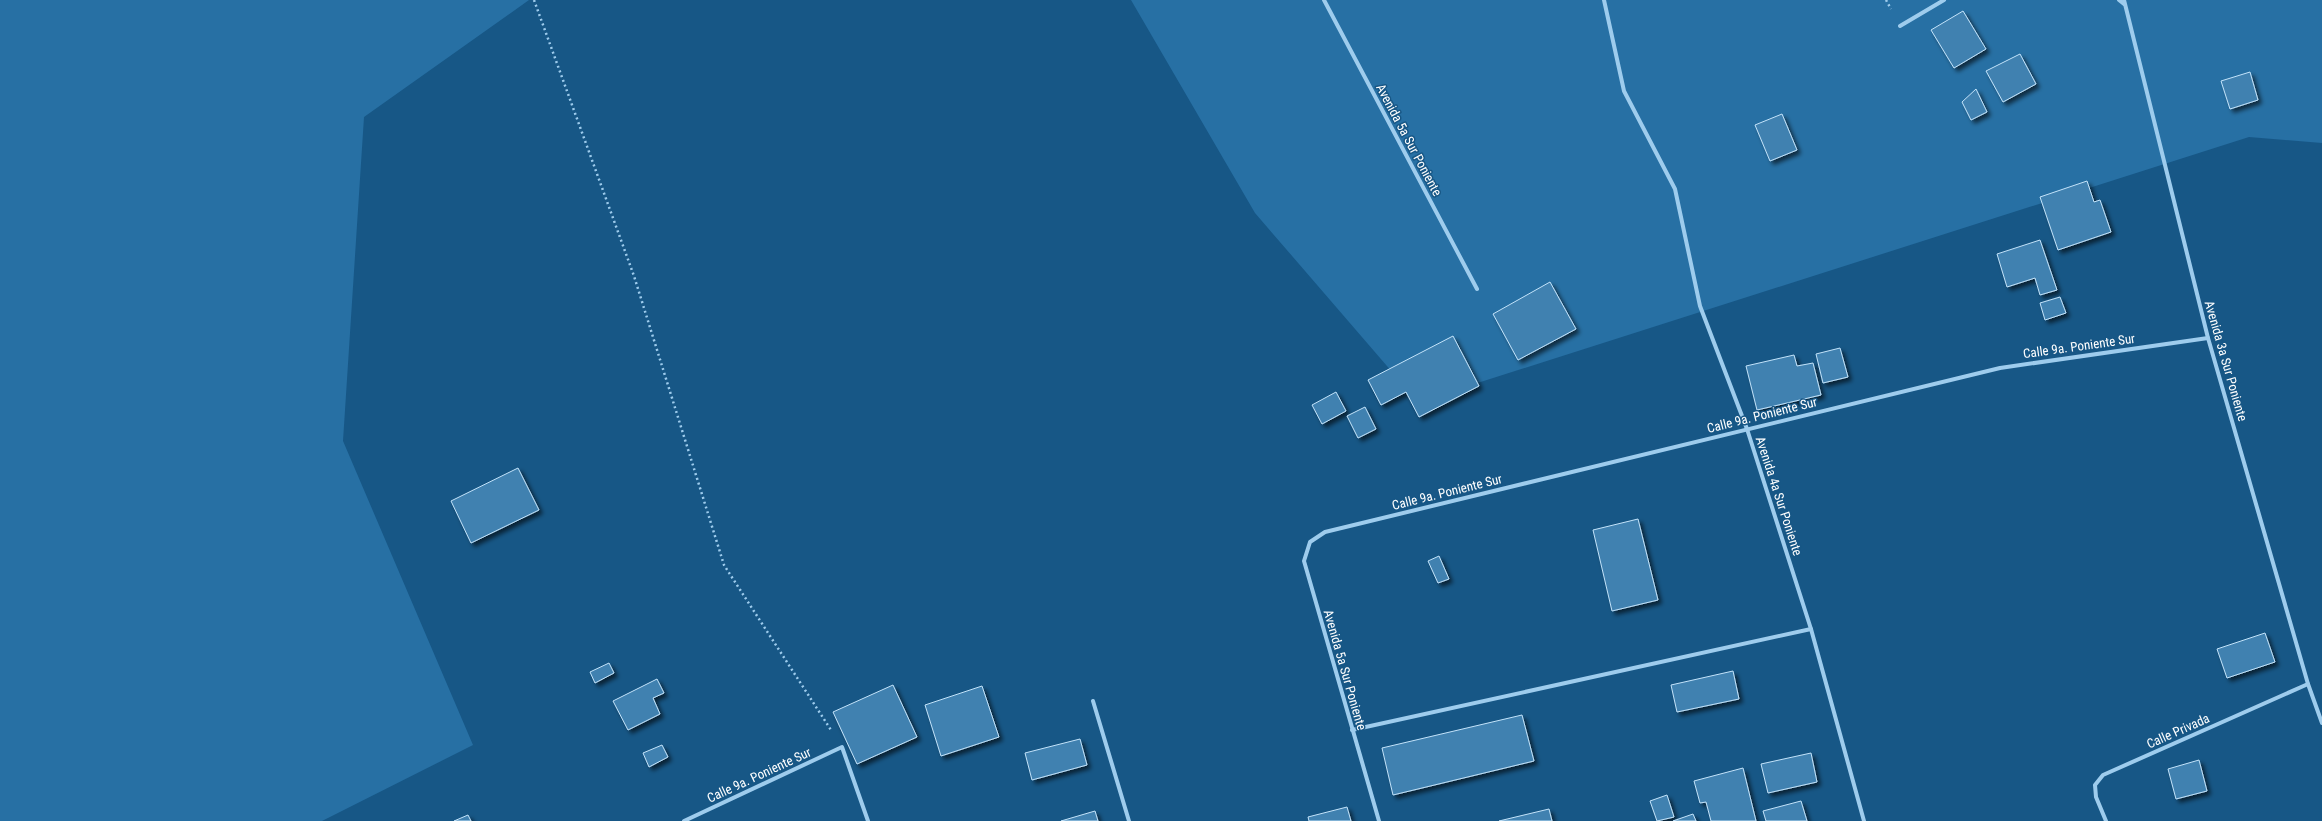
<svg xmlns="http://www.w3.org/2000/svg" width="2322" height="821" font-family="'Roboto Condensed',sans-serif">
<style>
.green{fill:#2770a4}
.building{fill:#4081b0;stroke:#c3e3fa;filter:url(#shadow)}
.lines{fill:none;stroke-linecap:round;stroke-linejoin:round}
.path{stroke:#9ecced;stroke-width:2.5;stroke-dasharray:2 3;stroke-linecap:butt}
.minor{stroke:#9ecced;stroke-width:4}
.labels{text-anchor:middle;dominant-baseline:central;stroke-width:3;stroke-linejoin:round;paint-order:stroke}
.street-label{font-size:13px;fill:#fff;stroke:#175786}
</style>
<defs>
<filter id="shadow"><feDropShadow dx="3.5" dy="3.5" stdDeviation="2" flood-color="#0009"/></filter>
</defs>
<rect width="100%" height="100%" fill="#175786"/>
<g class="green">
<polygon points="0,0 529,0 364,117 343,441 473,745 322,821 0,821"/>
<polygon points="1131,0 2322,0 2322,143 2249,137 1418,402 1255,213"/>
</g>
<g class="building">
<polygon points="1963,11 1986,49 1954,68 1931,30"/>
<polygon points="2020,54 2036,84 2003,102 1986,71"/>
<polygon points="2250,72 2258,100 2230,109 2221,81"/>
<polygon points="1976,89 1987,112 1971,120 1962,102"/>
<polygon points="1782,114 1797,150 1770,161 1755,125"/>
<polygon points="2087,181 2094,202 2100,200 2111,232 2058,250 2040,197"/>
<polygon points="2040,240 2057,290 2040,295 2035,278 2007,287 1997,254"/>
<polygon points="1550,282 1576,329 1518,360 1493,314"/>
<polygon points="2060,297 2066,313 2045,320 2040,303"/>
<polygon points="1453,336 1479,386 1419,417 1406,392 1381,405 1368,380"/>
<polygon points="1840,348 1848,377 1823,383 1816,354"/>
<polygon points="1794,355 1797,366 1813,363 1821,395 1757,410 1746,366"/>
<polygon points="1336,392 1346,411 1322,424 1312,405"/>
<polygon points="1365,407 1376,429 1358,438 1347,416"/>
<polygon points="518,468 539,510 471,543 451,501"/>
<polygon points="1638,519 1658,600 1612,611 1593,530"/>
<polygon points="1439,556 1449,579 1438,583 1428,561"/>
<polygon points="2265,633 2275,662 2227,678 2217,649"/>
<polygon points="609,663 614,673 595,683 590,672"/>
<polygon points="1733,671 1739,699 1677,712 1671,685"/>
<polygon points="657,679 664,693 653,698 660,714 628,730 613,701"/>
<polygon points="893,685 917,737 857,764 833,712"/>
<polygon points="982,686 999,737 941,756 925,705"/>
<polygon points="1522,715 1534,761 1393,795 1382,748"/>
<polygon points="1080,739 1087,765 1032,780 1025,753"/>
<polygon points="662,745 668,757 649,767 643,753"/>
<polygon points="1811,753 1817,782 1768,793 1761,764"/>
<polygon points="2199,760 2207,791 2176,799 2168,769"/>
<polygon points="1743,768 1756,821 1711,821 1706,802 1700,803 1694,781"/>
<polygon points="1667,795 1674,817 1657,821 1650,801"/>
<polygon points="1801,801 1807,821 1766,821 1763,811"/>
<polygon points="1347,807 1351,821 1309,821 1308,817"/>
<polygon points="1549,809 1552,821 1499,821"/>
<polygon points="1095,811 1098,821 1061,821"/>
<polygon points="1693,814 1696,821 1673,821"/>
<polygon points="468,815 471,821 454,821"/>
</g>
<g class="lines">
<g class="path">
<polyline points="534,0 634,276 724,565 831,730"/>
<polyline points="1886,0 1891,9"/>
</g>
<g class="minor">
<polyline points="1324,0 1477,289"/>
<polyline points="1604,0 1624,91 1675,189 1700,306 1747,429 1811,629 1864,821"/>
<polyline points="2119,0 2124,4"/>
<polyline points="2124,0 2208,338 2308,684 2322,723"/>
<polyline points="1900,26 1944,0"/>
<polyline points="1093,701 1129,821"/>
<polyline points="1352,730 1811,629"/>
<polyline points="684,821 842,747 868,821"/>
<polyline points="1379,821 1304,561 1310,542 1325,532 2000,368 2208,338"/>
<polyline points="2106,821 2096,797 2095,785 2103,775 2308,684"/>
</g>
</g>
<g class="labels">
<g class="street-label">
<text transform="translate(1409 140) rotate(62)">Avenida 5a Sur Poniente</text>
<text transform="translate(2079 346) rotate(-8)">Calle 9a. Poniente Sur</text>
<text transform="translate(2226 361) rotate(74)">Avenida 3a Sur Poniente</text>
<text transform="translate(1762 415) rotate(-14)">Calle 9a. Poniente Sur</text>
<text transform="translate(1447 492) rotate(-14)">Calle 9a. Poniente Sur</text>
<text transform="translate(1779 496) rotate(72)">Avenida 4a Sur Poniente</text>
<text transform="translate(1345 670) rotate(74)">Avenida 5a Sur Poniente</text>
<text transform="translate(2178 731) rotate(-24)">Calle Privada</text>
<text transform="translate(759 775) rotate(-25)">Calle 9a. Poniente Sur</text>
</g>
</g>
</svg>
